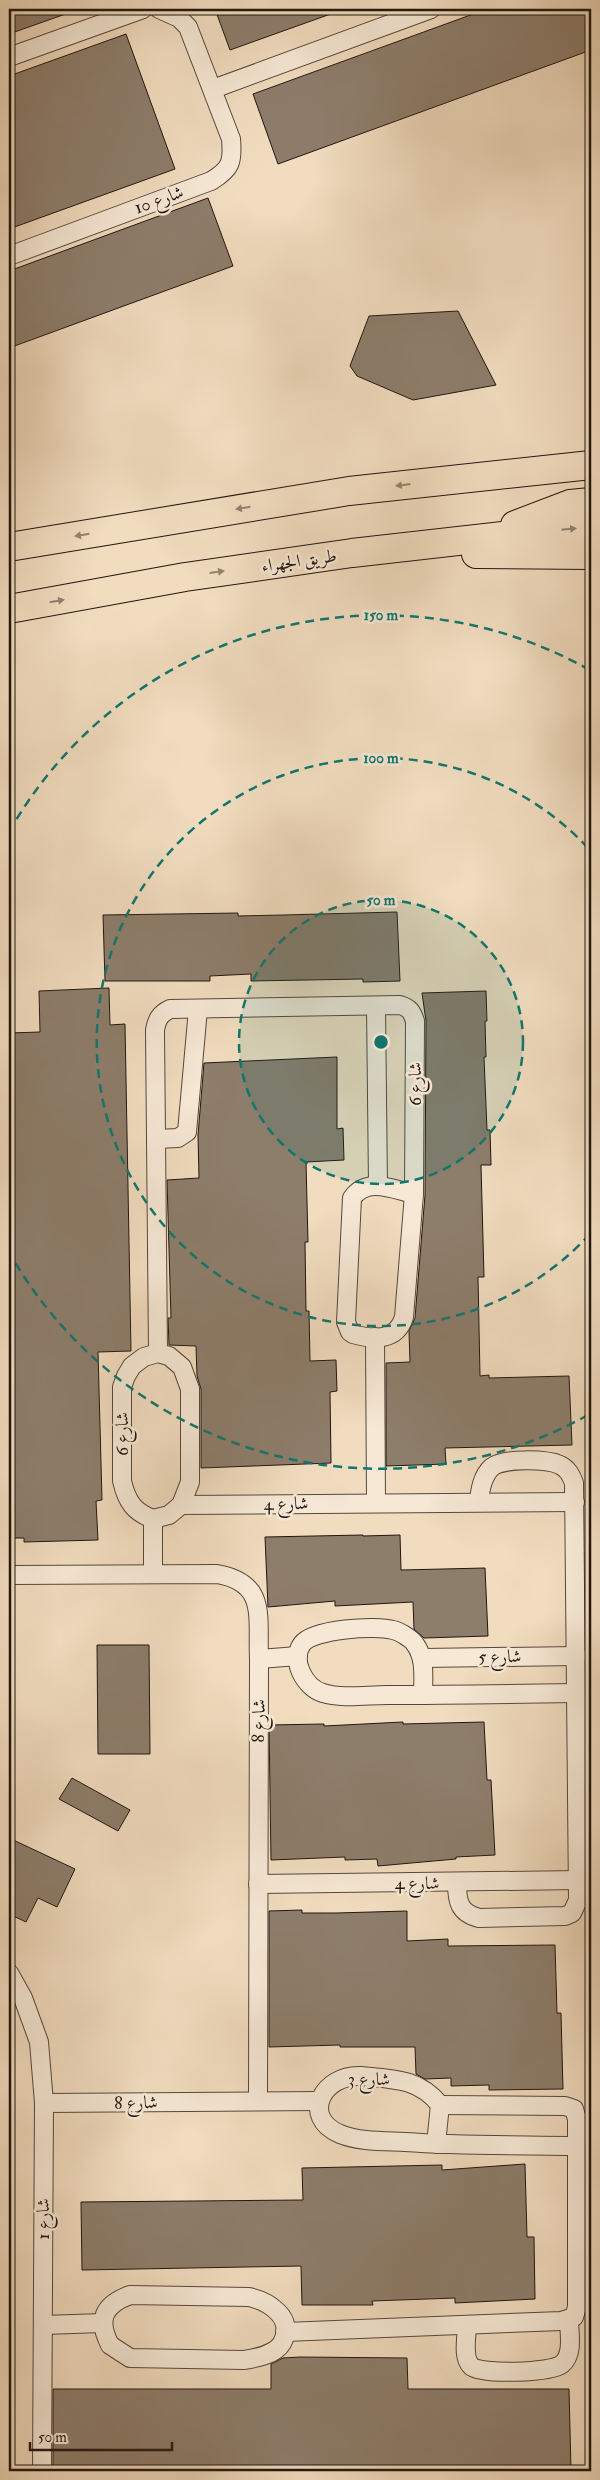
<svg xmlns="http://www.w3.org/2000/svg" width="600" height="2480" font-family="'IM FELL Double Pica',Amiri,serif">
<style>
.building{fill:#8d7d6b;stroke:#211610}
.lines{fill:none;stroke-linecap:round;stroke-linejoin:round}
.street-casing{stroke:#55483c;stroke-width:20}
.highway-casing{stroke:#211610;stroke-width:30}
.street{stroke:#f6e8d5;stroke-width:18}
.highway{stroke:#f1dcbf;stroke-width:28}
.oneway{fill:#938370}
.ring{fill:none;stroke:#0f766e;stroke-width:2.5;stroke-dasharray:9 6}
.labels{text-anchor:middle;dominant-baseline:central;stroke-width:5;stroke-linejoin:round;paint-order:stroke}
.street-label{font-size:18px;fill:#211610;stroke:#f6e8d5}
.centre{fill:#0f766e;stroke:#f6e8d5;stroke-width:2.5}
.ring-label{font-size:15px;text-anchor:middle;font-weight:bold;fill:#0f766e;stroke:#f6e8d5;stroke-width:5;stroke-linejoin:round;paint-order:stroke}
</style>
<rect width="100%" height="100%" fill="#f1dcbf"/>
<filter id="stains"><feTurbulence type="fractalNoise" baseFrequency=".004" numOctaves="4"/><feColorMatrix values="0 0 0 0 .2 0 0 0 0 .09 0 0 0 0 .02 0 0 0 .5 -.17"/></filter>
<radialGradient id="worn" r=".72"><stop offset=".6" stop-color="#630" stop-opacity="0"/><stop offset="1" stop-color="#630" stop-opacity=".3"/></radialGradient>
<g class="building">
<polygon points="9,9 74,9 74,11 9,34"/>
<polygon points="215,9 338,9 339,11 230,50"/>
<polygon points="487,9 591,9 591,50 278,164 253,94"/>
<polygon points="126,34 175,169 9,229 9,76"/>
<polygon points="208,198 233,266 9,348 9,271"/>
<polygon points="458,311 496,385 413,400 357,376 350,366 369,316"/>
<polygon points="397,912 400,981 363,982 363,979 251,981 251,974 210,976 210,981 105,981 103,915 238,913 238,916 283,915"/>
<polygon points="109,988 110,1025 125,1024 131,1351 98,1352 102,1500 96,1501 98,1540 24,1542 24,1538 9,1538 9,1033 40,1032 39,991"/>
<polygon points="486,991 487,1021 485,1021 486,1057 484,1057 487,1130 490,1130 491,1165 481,1165 484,1277 478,1277 480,1376 489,1375 489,1378 569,1376 572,1445 445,1448 446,1464 386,1466 386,1363 410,1362 409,1331 415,1318 425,1195 426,1021 422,993"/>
<polygon points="337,1057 337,1129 343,1128 344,1160 306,1162 308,1242 305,1242 306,1311 309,1311 310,1361 336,1360 337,1391 330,1392 331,1463 201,1468 201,1389 197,1376 196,1346 169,1345 168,1318 171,1318 167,1180 199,1178 198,1135 204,1063"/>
<polygon points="363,1535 363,1536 400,1535 401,1570 485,1568 488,1636 424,1638 414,1629 413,1602 335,1606 335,1601 268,1607 265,1537"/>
<polygon points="97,1645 149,1645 150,1754 98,1754"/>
<polygon points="403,1722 403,1724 484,1722 487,1780 491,1780 495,1855 456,1857 456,1859 378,1866 377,1859 345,1860 345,1857 271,1860 269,1725 324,1724 324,1726"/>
<polygon points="72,1778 130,1810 118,1831 59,1799"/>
<polygon points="9,1838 75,1869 57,1907 38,1898 26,1922 9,1914"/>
<polygon points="302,1910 302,1913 336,1913 407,1911 407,1941 448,1939 448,1946 555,1945 557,2013 561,2013 563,2089 489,2090 489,2085 451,2086 451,2078 425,2079 416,2074 415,2047 340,2047 340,2045 269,2047 269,1911"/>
<polygon points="525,2164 527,2237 534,2237 535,2299 455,2303 455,2298 372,2301 373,2305 302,2305 301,2266 82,2270 81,2202 303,2200 302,2168 442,2165 442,2170"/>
<polygon points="300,2357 407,2358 408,2389 569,2389 571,2471 53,2471 53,2389 271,2389 271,2364 283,2358"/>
</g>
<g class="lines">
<g class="street-casing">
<g id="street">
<polyline points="9,57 143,9"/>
<polyline points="213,89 431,9"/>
<path d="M9,256l202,-75c20,-12 22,-19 20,-42l-43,-112 -9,-9 -20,-9"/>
<polyline points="376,1006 378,1186"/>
<polyline points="156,1139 178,1138 187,1132 198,1009"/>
<polyline points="375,1337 376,1503"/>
<path d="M158,1353l-3,-323c2,-11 5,-16 15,-21l230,-4c10,3 12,7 15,16l-1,173 -10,123c-7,24 -30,23 -51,17l-3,-2 -4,-10 6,-124c15,-21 40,-9 62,-4"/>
<polyline points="153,1519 169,1515 181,1505 575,1502"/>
<path d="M153,1519c-19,-7 -26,-17 -31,-38v-94l4,-11 6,-10 12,-9 14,-4 11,3 13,11 8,22v93l-9,23"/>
<polyline points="153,1574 153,1519"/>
<path d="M9,1575l208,-1c51,9 40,43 42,85l-1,442"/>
<polyline points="423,1658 577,1656"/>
<polyline points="259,1659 298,1656"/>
<path d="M423,1695c0,-17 3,-36 -8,-51 -3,-5 -16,-13 -22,-14 -17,-5 -80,-1 -91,14 -12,16 3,44 21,49 19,6 44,2 64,2 63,0 127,-1 190,-2"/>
<path d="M457,1883c0,18 2,30 22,35l86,-2 7,-3 6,-13 -4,-417c-3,-8 -6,-14 -14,-18 -13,-6 -57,-7 -68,2 -10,9 -12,23 -13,35"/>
<polyline points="258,1884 579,1880"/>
<polyline points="9,1973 23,1998 39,2042 44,2103 42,2471"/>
<polyline points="44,2103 319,2101"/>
<path d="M436,2144l4,-39c-21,-27 -48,-26 -79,-29 -38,-2 -61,41 -21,58 20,8 44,7 65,8 57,4 114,3 171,4"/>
<path d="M130,2295l119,2c19,4 47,21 33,46 -7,12 -26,15 -38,17l-114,-2 -20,-13c-13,-25 -7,-40 20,-50z"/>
<polyline points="43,2325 103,2323"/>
<path d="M467,2325c0,11 -5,32 4,41 10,9 80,7 91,-2 12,-10 7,-31 7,-45"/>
<polyline points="285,2332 561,2321 574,2317 577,2307 577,2119 574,2109 565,2106 440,2105"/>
</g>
</g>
<g class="highway-casing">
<g id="highway">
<polyline points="515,525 570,504 591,502"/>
<polyline points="9,547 349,491 591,465"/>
<polyline points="476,554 591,555"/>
<polyline points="9,609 185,577 352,553 591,526"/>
</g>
</g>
<use href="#street" class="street"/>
<use href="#highway" class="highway"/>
</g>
<defs><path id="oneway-solid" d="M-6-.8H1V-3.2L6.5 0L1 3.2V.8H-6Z" transform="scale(1.25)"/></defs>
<g class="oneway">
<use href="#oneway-solid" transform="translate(403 485) rotate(173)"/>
<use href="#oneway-solid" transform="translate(243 508) rotate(171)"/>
<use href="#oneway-solid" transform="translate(569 529) rotate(-6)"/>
<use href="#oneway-solid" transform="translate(82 535) rotate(171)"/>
<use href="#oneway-solid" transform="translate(217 572) rotate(-8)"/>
<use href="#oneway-solid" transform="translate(57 601) rotate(-10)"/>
</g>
<circle cx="381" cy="1042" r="142" fill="#0f766e" fill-opacity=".12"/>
<g class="ring">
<circle cx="381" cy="1042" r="142"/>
<path d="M590 1234A284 284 0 1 1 590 850"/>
<path d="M588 1415A427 427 0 0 1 9 1252M9 832A427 427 0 0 1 588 669"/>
</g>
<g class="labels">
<g class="street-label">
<text transform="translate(159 200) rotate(-20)">شارع 10</text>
<text transform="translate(299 561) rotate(-8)">طريق الجهراء</text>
<text transform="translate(415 1084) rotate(-90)">شارع 6</text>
<text transform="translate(122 1434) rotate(-90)">شارع 6</text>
<text transform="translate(286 1504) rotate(-1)">شارع 4</text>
<text transform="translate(500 1657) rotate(-1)">شارع 5</text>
<text transform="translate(259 1721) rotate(-89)">شارع 8</text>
<text x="417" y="1883">شارع 4</text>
<text x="369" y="2079">شارع 3</text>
<text transform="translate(136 2103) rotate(-1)">شارع 8</text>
<text transform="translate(43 2219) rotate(-90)">شارع 1</text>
</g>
</g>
<circle cx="381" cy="1042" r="8" class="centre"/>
<g class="ring-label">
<text x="381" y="620">150 m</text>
<text x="381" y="763">100 m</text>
<text x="381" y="905">50 m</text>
</g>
<rect width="600" height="2480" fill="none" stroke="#f1dcbf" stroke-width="30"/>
<rect x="10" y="10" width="580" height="2460" fill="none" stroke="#211610" stroke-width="2.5"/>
<rect x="15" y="15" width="570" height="2450" fill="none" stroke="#211610"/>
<path d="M30 2442v8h142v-8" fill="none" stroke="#211610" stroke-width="2.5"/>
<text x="38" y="2442" font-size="15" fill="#211610" stroke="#f6e8d5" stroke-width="4" paint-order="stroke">50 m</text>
<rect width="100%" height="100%" filter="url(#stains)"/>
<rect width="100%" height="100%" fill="url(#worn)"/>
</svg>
